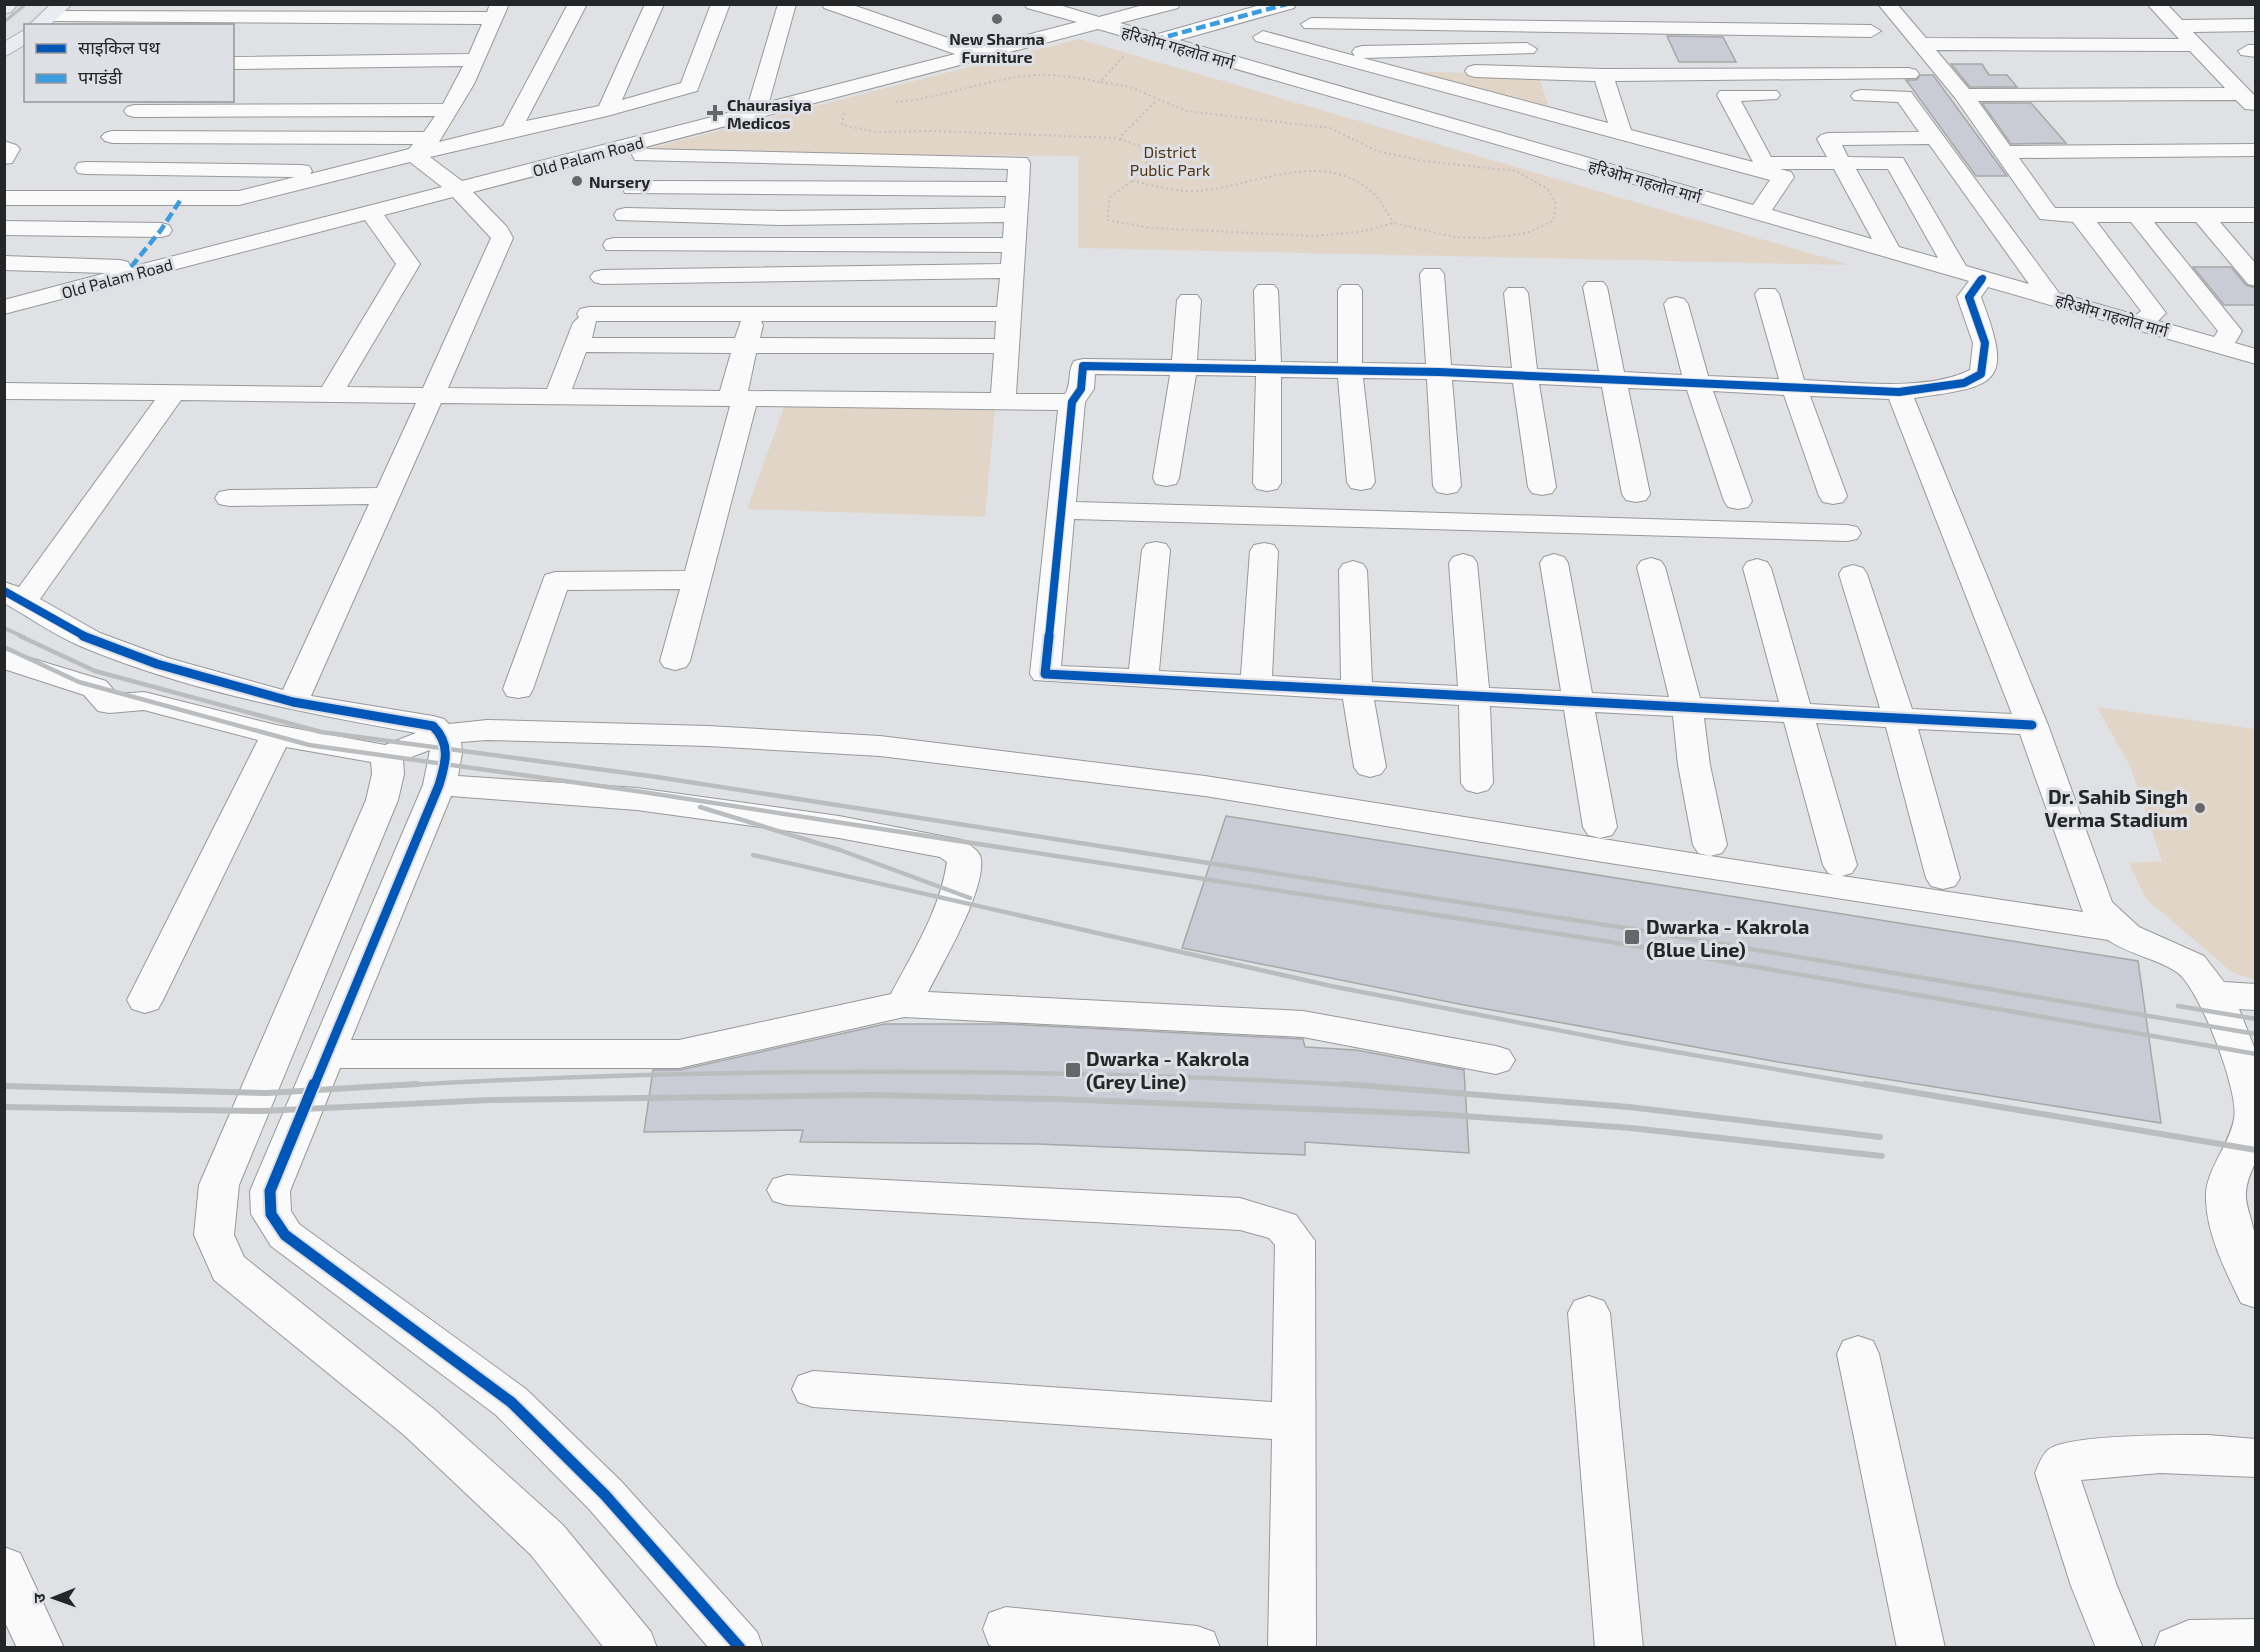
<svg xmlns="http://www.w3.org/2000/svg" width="2260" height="1652" font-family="'Exo 2','Noto Sans Devanagari',sans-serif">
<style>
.green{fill:#e1d5c8}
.building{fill:#caccd5;stroke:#a6a7a9;stroke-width:1.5}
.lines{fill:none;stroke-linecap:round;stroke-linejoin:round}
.minor-casing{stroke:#98989a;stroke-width:2}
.major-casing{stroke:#adaeba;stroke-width:2}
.path{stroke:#c0c0c1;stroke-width:2;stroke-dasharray:2 3;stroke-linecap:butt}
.minor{fill:#fafafb;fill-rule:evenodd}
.major{fill:#ebecf2;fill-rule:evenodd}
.rail-far3{stroke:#bbbcbd;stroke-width:3}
.rail-far2{stroke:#bbbcbd;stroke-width:4}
.rail-far1{stroke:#bbbcbd;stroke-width:4.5}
.rail{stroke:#bbbcbd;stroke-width:6}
.quiet{stroke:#3c9ce0;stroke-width:4.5;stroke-dasharray:10 4.5;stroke-linecap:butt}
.cycleway-far3-casing{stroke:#dfe0e5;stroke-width:8}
.cycleway-far2-casing{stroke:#dfe0e5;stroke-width:10}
.cycleway-far1-casing{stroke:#dfe0e5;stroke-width:13}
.cycleway-casing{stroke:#dfe0e5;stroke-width:15}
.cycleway-far3{stroke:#0057b8;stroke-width:6}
.cycleway-far2{stroke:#0057b8;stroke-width:8}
.cycleway-far1{stroke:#0057b8;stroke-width:9}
.cycleway{stroke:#0057b8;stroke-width:11}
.poi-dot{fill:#66676a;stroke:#dfe0e5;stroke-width:2}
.labels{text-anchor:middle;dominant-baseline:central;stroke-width:6;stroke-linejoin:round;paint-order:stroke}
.far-poi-label{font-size:16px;font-weight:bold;fill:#252628;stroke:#dfe0e5;text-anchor:start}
.far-street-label{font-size:16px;fill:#252628;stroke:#dfe0e5}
.far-park-label{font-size:16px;fill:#503715;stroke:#dfe0e5}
.poi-label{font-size:20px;font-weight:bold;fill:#252628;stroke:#dfe0e5;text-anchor:start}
</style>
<rect width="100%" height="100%" fill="#e0e1e4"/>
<g class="green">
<polygon points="1079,39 1850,265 1078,248 1078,156 631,153"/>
<polygon points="1401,71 1538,75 1550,110"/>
<polygon points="785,405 995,410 985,517 747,509"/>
<polygon points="2097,707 2255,729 2255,980 2232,972 2146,899 2129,863 2162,861 2131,768"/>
</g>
<g class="building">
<polygon points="1667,36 1723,37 1736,62 1679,62"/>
<polygon points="1951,64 1982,64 1989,75 2007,75 2017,87 1970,87"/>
<polygon points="1921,75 1933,75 2007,176 1976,176 1906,80 1916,80"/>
<polygon points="1982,103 2031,103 2066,143 2011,144"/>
<polygon points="2193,267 2231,267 2246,285 2256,288 2256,305 2224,305"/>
<polygon points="1226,816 2138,961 2161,1123 1778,1062 1464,1005 1182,948"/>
<polygon points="885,1024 1007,1024 1303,1039 1305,1047 1356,1050 1464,1070 1469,1153 1305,1142 1305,1155 1038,1144 800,1142 803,1130 644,1132 653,1070 680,1070"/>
</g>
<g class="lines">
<g class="minor-casing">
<g id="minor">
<path d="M490,4h19l-35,80 -35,58 64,-16 65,-122h19l-61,117 73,-15 46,-102h19l-42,96 59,-17 30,-79h19l-33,87 -90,25 -177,41 32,24 285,-73 31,-104h18l-27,98 186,-48 -131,-46 -2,-4h28l127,44 100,-26 -50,-14 -2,-4h31l43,13 48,-13h33l-2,4 -58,15 38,11 106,-30h32l-2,4 -115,32 574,165 17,-25 -514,-139 -3,-4 10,-6 92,25 -3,-4 3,-4 7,-2 165,-3 10,6 -3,4 -171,5 245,65 -13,-42 -120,-4 -7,-2 -3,-4 3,-4 7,-2 128,4 306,-1 7,2 3,4 -3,4 -301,3 16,49 122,32 -36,-67 3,-4h57l3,4 -3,4 -36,2 30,56h56l-10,-18 4,-4 7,-2 91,-1 -21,-30 -44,-2 -3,-4 3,-4 7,-2 50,2 148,201 77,22 5,-4 -68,-89 -33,-3 -84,-120 -78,-95h19l29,34 253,1 -32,-35h20l15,16 74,-1v12l-63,1 63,65v13l-11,-1 -9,-9 -258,1 32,45 246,-2v12l-237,2 36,50h201v14h-36l36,42v22l-8,-2 -52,-62h-42l88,109 -7,12 21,6v15l-268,-77 -7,10c33,87 18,89 -67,101l134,327 64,177 27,25 65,29 20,26 32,2v26l-17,-1 17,43v109c-20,41 -5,44 0,81 2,21 0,44 0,66l-15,-5c-15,-31 -34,-68 -35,-103 -2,-29 23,-53 28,-81 6,-26 -34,-129 -56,-146 -17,-13 -48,-18 -70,-33l-505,-78 -398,-66 -325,-40 -172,-10 -221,-6 -26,2 1,11 -4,23 179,12 202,28 123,24c7,5 18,10 19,19 4,33 -38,103 -53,133l375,19 193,35 13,4 6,10 -6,10 -13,4 -193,-37 -399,-20 -225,51h-339l-50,123 1,20 8,13 227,165 95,92 136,151 6,16h-54l-120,-139 -93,-94 -225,-169 -20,-32 -1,-23 173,-406 7,-35 -27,10 1,14 -6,26 -159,385 -5,50 10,22 190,152 129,116 88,107 6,16h-53l-73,-93 -127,-120 -190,-155 -20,-45 5,-50 167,-385 6,-26 -1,-12 -85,-15 -123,253 -5,9 -13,4 -13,-4 -5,-9 131,-260 -114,-30 -35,3 -11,-2 -14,-16 -80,-26v-19l102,31 11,13 27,-2 132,33 109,20 31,-12c-113,-20 -229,-42 -336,-87 -26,-11 -51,-29 -76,-43v-21l15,5 136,-187 -151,-1v-16l318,4 74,-123 -31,-44 -361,94v-14l102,-27 -102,-3v-14l116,4 8,2 3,5 311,-80 -32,-25 -171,43h-235v-14h235l56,-14 -209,-3 -8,-1 -3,-5 3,-5 8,-1 215,3 8,1 3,5 -2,3 99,-25 4,-5 -301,-1 -7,-2 -4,-4 4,-4 7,-2 312,1 11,-16 -301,1 -7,-2 -3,-4 3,-4 7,-2 309,-1 20,-38 -231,3v-12l237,-3 13,-30 -431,-3 -7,-2 -2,-4 2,-4 443,1zM1098,29l871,252 -12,16 16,46 -3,27c-43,22 -118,12 -166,10l-25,-86 -4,-5h-16l-4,5 24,85 -71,-3 -20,-72 -4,-5 -8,-2 -8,2 -4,5 18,71 -58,-3 -17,-85 -4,-5h-16l-4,5 16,84 -62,-2 -9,-76 -4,-5h-16l-4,5 8,75 -61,-3 -7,-91 -4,-5h-16l-4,5 6,90 -64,-1v-73l-4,-5h-16l-4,5v73l-57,-1 -3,-72 -4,-5h-16l-4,5 2,71 -59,-1 4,-60 -4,-5h-16l-4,5 -5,60 -89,-1 -9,2c-7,10 -2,23 -9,33h-49l13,-205 1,-26 -3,-5 -384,-9 -8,1 -3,5 3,5 373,9 -1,13 -374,-1 -8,2 -3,5 3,5 381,3 -1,12 -223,3 -157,-3 -8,2 -3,5 3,5 165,5 222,-3 -1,16h-389l-8,2 -3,5 3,5 396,2 -1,12 -399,6 -8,2 -4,5 4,5 8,2 398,-6 -3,29h-408l-9,2 -3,5 2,3 -6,6 -26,66 -99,-1 65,-150 -6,-11 -34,-35zM1936,50l254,1 35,37 -256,1zM1929,144l100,140 -63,-18 -63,-108 -55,-1 -6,-12zM1780,169h54l38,70 -100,-29 22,-33 -3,-5zM1856,169h32l50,89 -39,-11zM453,197l38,41 -68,150 -76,-1 73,-123 -36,-49zM2097,222h34l87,109 -4,6 -56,-16 8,-8zM596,321h145l-6,17h-143zM761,321h235l-1,18 -235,-1 3,-13zM586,352l145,1 -11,38 -148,-2zM756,353h238l-3,40 -243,-2zM1095,374l75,1 -17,103 3,6 10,2 10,-2 3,-6 17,-103 60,1 -3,107 4,6 10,2 10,-2 4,-6v-106l57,1 9,104 4,6 10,2 10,-2 4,-6 -12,-104 64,1 6,107 4,6 10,2 10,-2 4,-6 -9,-106 61,3 15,104 4,6 10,2 10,-2 4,-6 -17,-103 63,3 20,107 4,6 10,2 10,-2 4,-6 -22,-106 59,2 37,111 4,6 10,2 10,-2 4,-6 -39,-110 71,4 35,101 4,6 10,2 10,-2 4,-6 -37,-100 79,3 123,315 -100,-5 -45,-135 -4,-6 -10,-3 -10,3 -4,6 41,134 -70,-4 -39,-136 -4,-6 -10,-3 -10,3 -4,6 36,134 -79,-4 -35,-131 -4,-6 -10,-3 -10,3 -4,6 32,130 -77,-4 -24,-130 -4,-6 -10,-3 -10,3 -4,6 21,128 -72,-3 -12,-125 -4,-6 -10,-3 -10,3 -4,6 9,123 -86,-4 -5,-112 -4,-6 -10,-3 -10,3 -4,6 2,110 -69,-4 6,-125 -4,-6 -10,-2 -10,2 -4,6 -9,124 -82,-4 11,-121 -4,-6 -10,-2 -10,2 -4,6 -13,119 -68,-3 13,-147 773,22 10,-2 4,-6 -4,-6 -10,-2 -771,-23 9,-100 9,-13zM181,400l235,3 -39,85 -148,2 -10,2 -4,6 4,6 10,2 140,-2 -86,186 -115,-32 -68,-25 -60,-34zM441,403l289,3 -45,165 -130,1 -10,3 -42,114 4,7 11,2 11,-2 4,-7 34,-99 113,-1 -20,72 4,6 11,3 11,-3 4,-6 66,-255 302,4 -28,264 4,6 309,19 11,68 5,7 11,3 11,-3 5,-7 -12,-67 85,5 2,78 5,7 11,3 11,-3 5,-7 -3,-77 74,4 19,117 5,8 12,3 12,-3 5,-8 -22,-115 78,4 5,49 15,80 5,8 12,3 -505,-80 -325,-40 -172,-10 -221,-6 -38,4 -5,-5 -11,-3 -122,-20zM1704,718l80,4 39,143 5,8 6,2 -124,-19 12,-3 5,-8 -17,-80zM1816,723l70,4 40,151 5,8 12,3 12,-3 5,-8 -42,-149 102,5 63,178 -241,-36 10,-3 5,-8zM451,796l186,14 202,28 101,19 7,5c-7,48 -34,90 -56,132l-212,46h-328z"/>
<polygon points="1311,18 1871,25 1881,31 1871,37 1304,28 1301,24"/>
<polygon points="2248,45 2256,45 2256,57 2241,55 2238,51"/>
<polygon points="4,141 16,145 20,149 12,163 4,164"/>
<polygon points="4,221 161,223 169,225 172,230 169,235 161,237 4,235"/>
<polygon points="787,1175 1240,1198 1296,1215 1315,1241 1316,1648 1268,1648 1272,1439 813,1407 798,1402 792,1389 798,1376 813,1371 1272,1402 1275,1245 1269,1238 1240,1230 787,1205 773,1201 767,1190 773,1179"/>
<polygon points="1589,1296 1604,1301 1610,1313 1643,1648 1595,1648 1568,1313 1574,1301"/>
<polygon points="1858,1336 1873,1341 1879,1354 1945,1648 1897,1648 1837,1354 1843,1341"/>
<path d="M2208,1435l48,4v38l-96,-4 -79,7 36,106 26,62h-47l-25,-62 -36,-113c3,-7 7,-19 14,-24 23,-15 128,-14 159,-14z"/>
<polygon points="4,1547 20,1553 64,1648 17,1648 4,1620"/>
<polygon points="1006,1607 1197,1626 1214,1632 1220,1648 997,1648 989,1645 983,1629 989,1613"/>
<polygon points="2256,1619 2256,1648 2154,1648 2160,1632 2189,1620"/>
</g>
</g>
<g class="major-casing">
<g id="major">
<polygon points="4,4 18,4 11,12 4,14"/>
<polygon points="51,4 72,4 49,26 28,26"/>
<polygon points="26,29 26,44 4,57 4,42"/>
</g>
</g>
<g class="path">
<path d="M896,102c47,-4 93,-24 140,-27 21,-1 43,3 64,7l25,-27"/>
<polyline points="844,113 842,125 877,132 932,131 1114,138 1141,146 1147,162 1132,181 1110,197 1107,220 1151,228 1312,236 1360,232 1394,223 1454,237 1488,238 1527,233 1553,221 1556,204 1548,189 1516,171 1423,161 1377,151 1330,128 1186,111 1130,87 1100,82"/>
<polyline points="1121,140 1121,136 1157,100"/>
<path d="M1132,181c21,4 42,11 64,10 59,-4 126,-44 177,2 8,8 14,20 21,30"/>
</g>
<use href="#minor" class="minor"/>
<use href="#major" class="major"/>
<polyline class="rail-far3" points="4,22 26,4"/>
<polyline class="rail-far2" points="4,628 24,637"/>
<g class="rail-far1">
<polyline points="20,636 95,671 321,732 657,777 1632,929 2256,1034"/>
<polyline points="4,647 79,682 309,745 643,792 1630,945 2256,1054"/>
<polyline points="700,807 840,850 970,898"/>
<polyline points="753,855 1331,986 1624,1043 1872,1086"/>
<polyline points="2178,1006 2256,1019"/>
<path d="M390,1086c326,-19 654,-19 980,0"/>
</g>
<g class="rail">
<polyline points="1344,1084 1629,1107 1880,1137"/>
<polyline points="1864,1084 2256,1150"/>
<polyline points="4,1086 267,1093 417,1084"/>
<polyline points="4,1107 263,1111 489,1100 869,1095 1057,1099 1435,1114 1631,1128 1882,1156"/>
</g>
<g class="quiet">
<polyline points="1154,40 1287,4"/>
<polyline points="131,267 161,230 181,199"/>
</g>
<g class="cycleway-far3-casing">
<polyline id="cycleway-far3" points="1980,282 1983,278"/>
</g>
<g class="cycleway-far2-casing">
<g id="cycleway-far2">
<polyline points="4,591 86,637"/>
<polyline points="1049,637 1072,402 1081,389 1083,366 1439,372 1899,392 1964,383 1981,374 1985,343 1969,297 1981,280"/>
</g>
</g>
<g class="cycleway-far1-casing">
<g id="cycleway-far1">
<path d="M83,636l74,28 136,38 140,24c18,18 13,36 6,59l-125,301"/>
<polyline points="1049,636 1045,674 2032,725"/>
</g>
</g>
<g class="cycleway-casing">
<polyline id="cycleway" points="314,1084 270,1191 271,1214 285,1235 511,1402 605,1495 740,1648"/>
</g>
<use href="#cycleway-far3" class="cycleway-far3"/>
<use href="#cycleway-far2" class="cycleway-far2"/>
<use href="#cycleway-far1" class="cycleway-far1"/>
<use href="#cycleway" class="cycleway"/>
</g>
<g class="poi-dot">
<circle cx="997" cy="19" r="6"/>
<path d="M712 104h6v6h6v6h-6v6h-6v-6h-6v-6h6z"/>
<circle cx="577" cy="181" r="6"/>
<circle cx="2200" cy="808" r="6"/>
<rect x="1624" y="929" width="16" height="16" rx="3"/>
<rect x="1065" y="1062" width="16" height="16" rx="3"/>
</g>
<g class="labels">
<g class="far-poi-label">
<text x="997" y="38" text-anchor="middle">New Sharma<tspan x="997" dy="18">Furniture</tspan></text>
<text x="727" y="104">Chaurasiya<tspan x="727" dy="18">Medicos</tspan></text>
<text x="589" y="181">Nursery</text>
</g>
<g class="far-street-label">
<text transform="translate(1178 47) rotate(16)">हरिओम गहलोत मार्ग</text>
<text transform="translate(588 156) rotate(-15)">Old Palam Road</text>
<text transform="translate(1645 181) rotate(16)">हरिओम गहलोत मार्ग</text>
<text transform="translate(117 278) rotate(-15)">Old Palam Road</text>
<text transform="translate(2112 315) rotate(16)">हरिओम गहलोत मार्ग</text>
</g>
<g class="far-park-label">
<text x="1170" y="151">District<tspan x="1170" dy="18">Public Park</tspan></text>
</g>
<g class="poi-label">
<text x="2188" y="796" text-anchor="end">Dr. Sahib Singh<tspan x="2188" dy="23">Verma Stadium</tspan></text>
<text x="1646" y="926">Dwarka - Kakrola<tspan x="1646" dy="23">(Blue Line)</tspan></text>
<text x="1086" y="1058">Dwarka - Kakrola<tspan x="1086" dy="23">(Grey Line)</tspan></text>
</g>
</g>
<rect width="2260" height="1652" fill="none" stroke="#252628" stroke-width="12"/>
<rect x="24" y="24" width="210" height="78" fill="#dfe0e5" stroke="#959699" stroke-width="1.5"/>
<rect x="36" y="44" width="30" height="9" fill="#0057b8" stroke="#959699" stroke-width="1.5"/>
<text x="78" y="54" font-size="18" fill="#252628">साइकिल पथ</text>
<rect x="36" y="74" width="30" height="9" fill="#3c9ce0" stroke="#959699" stroke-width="1.5"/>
<text x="78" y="84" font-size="18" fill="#252628">पगडंडी</text>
<g transform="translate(54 1598) rotate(269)" stroke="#dfe0e5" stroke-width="4.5" paint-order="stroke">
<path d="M0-4.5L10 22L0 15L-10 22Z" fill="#252628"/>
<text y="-9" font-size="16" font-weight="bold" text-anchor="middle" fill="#252628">उ</text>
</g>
</svg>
